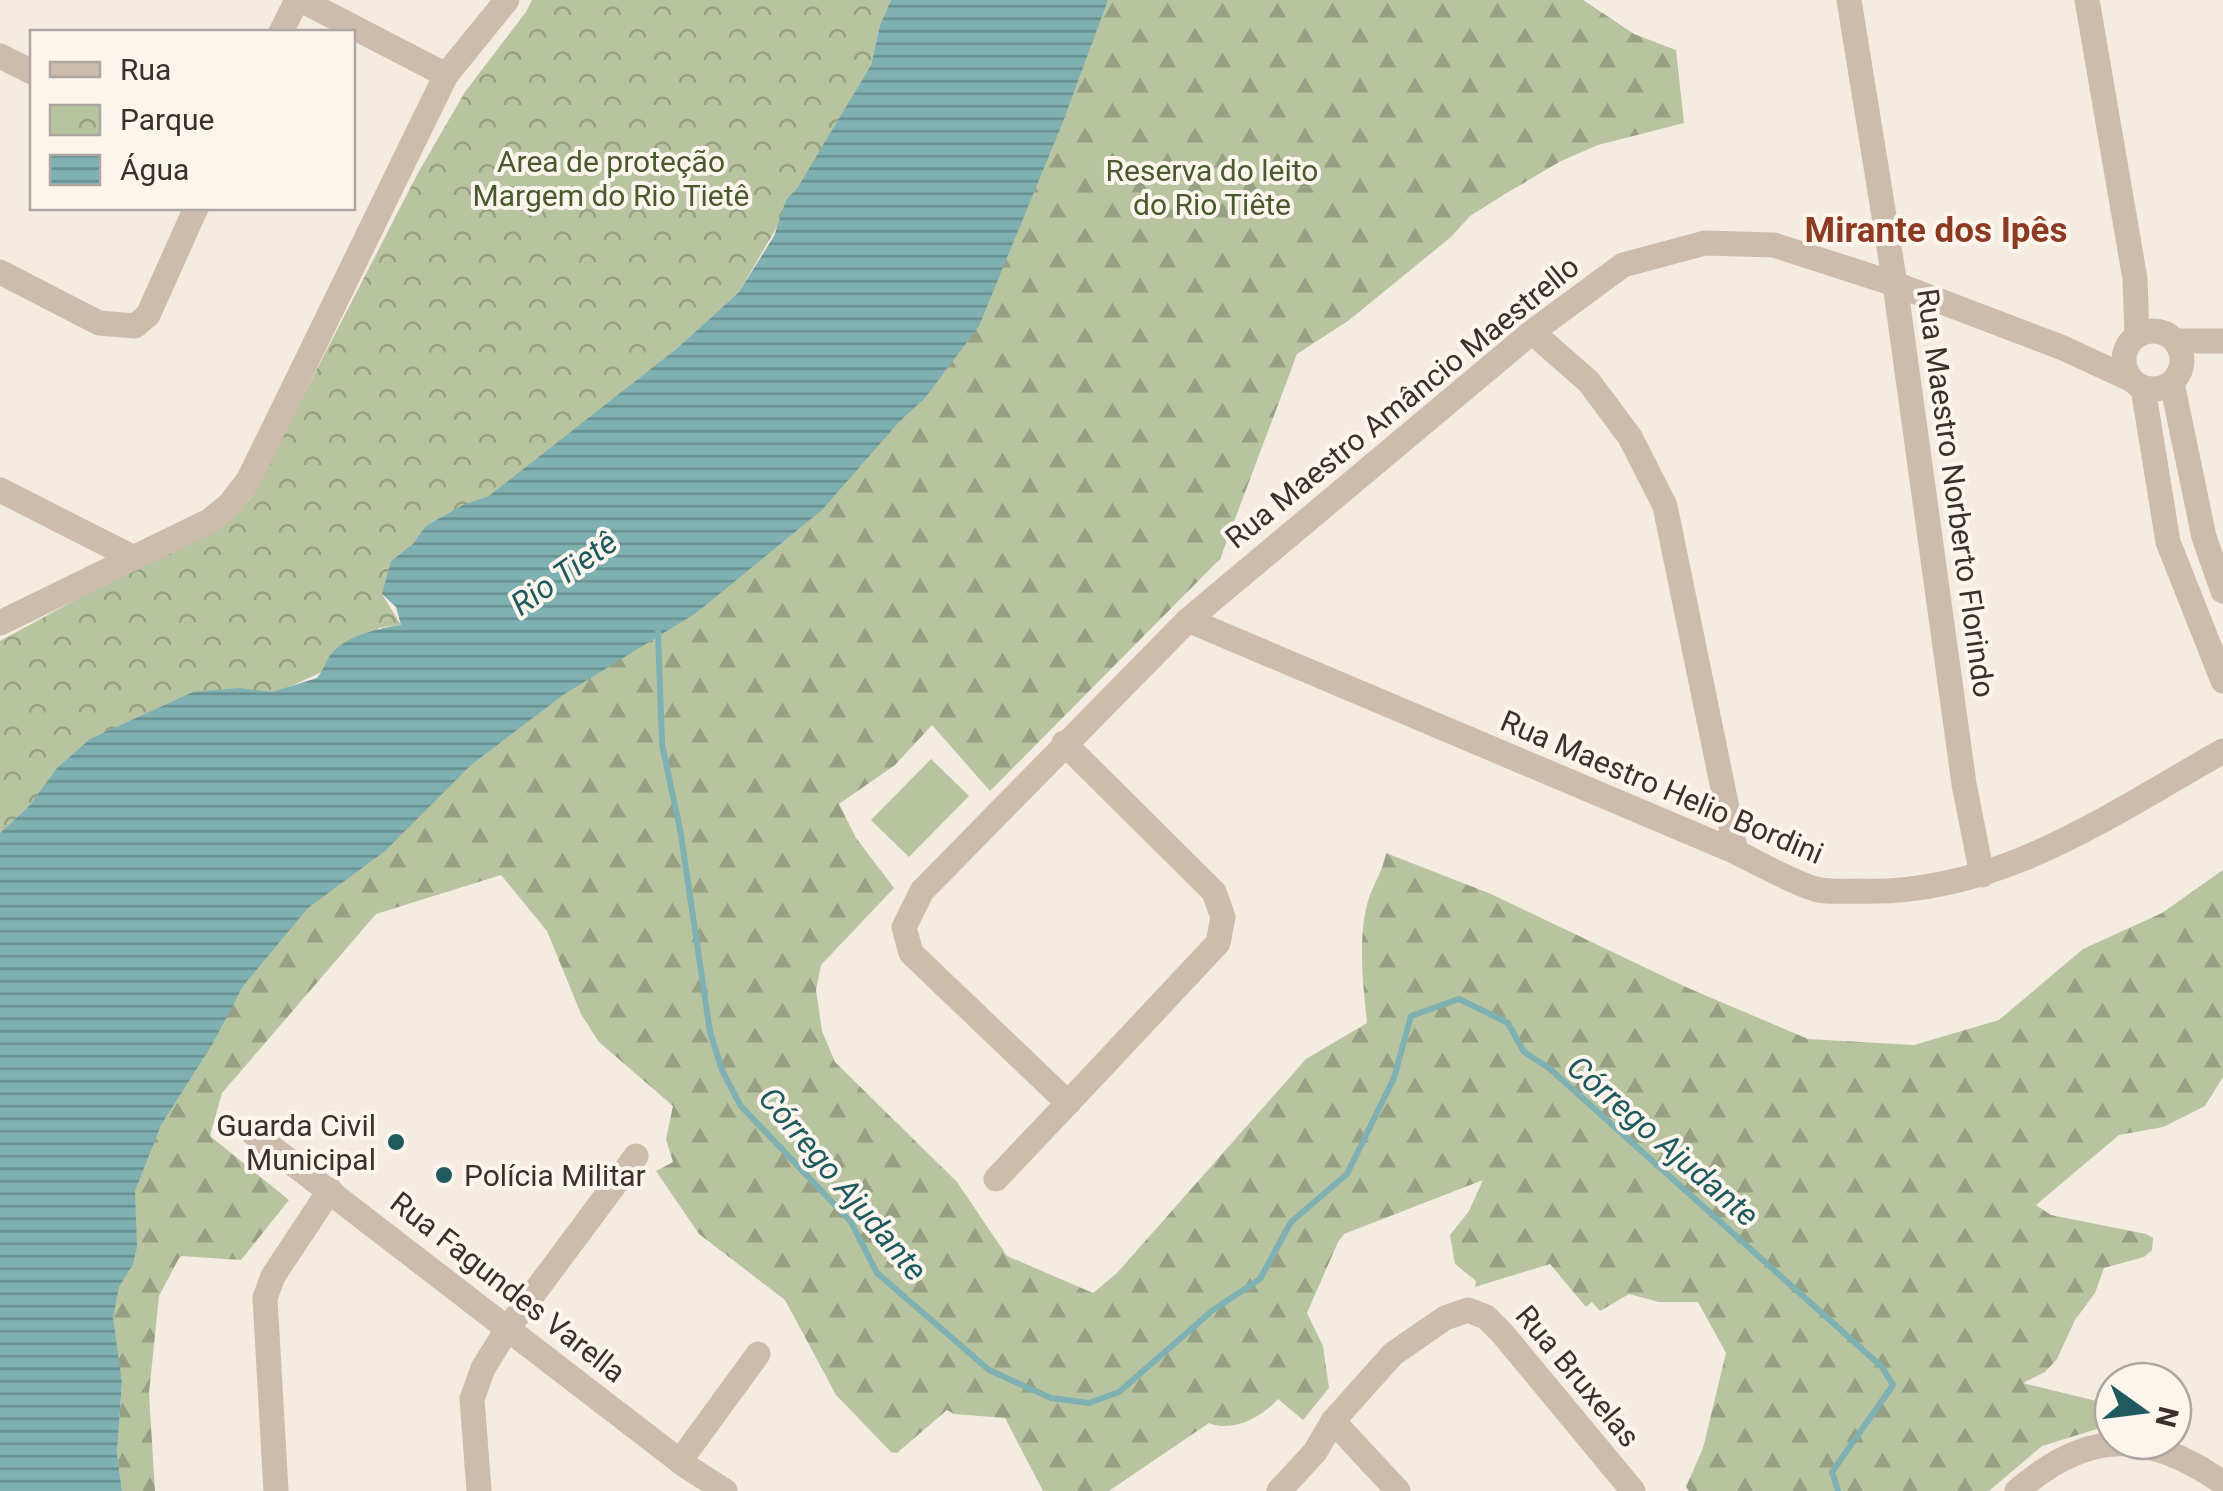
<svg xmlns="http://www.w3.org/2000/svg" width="2223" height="1491" font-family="Roboto,sans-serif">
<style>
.forest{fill:url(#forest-firs)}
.park{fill:url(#park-crowns)}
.garden{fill:#b8c4a0}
.water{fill:url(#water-rules)}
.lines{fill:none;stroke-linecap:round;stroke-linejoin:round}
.stream{stroke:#7fb0b2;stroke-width:6}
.street{stroke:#cdbbac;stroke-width:25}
.poi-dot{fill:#1f5a5e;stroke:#fbf5ee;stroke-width:4}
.labels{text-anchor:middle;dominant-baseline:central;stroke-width:8;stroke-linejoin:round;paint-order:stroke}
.park-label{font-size:30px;fill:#4a5a2e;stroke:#fbf5ee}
.street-label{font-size:30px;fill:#3b302b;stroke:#fbf5ee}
.poi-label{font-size:30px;fill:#3b302b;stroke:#fbf5ee;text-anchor:end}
.water-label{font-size:32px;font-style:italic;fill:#1f5a5e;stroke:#fbf5ee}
.quarter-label{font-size:35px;font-weight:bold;fill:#8c3b22;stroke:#fbf5ee}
</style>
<defs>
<pattern id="forest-firs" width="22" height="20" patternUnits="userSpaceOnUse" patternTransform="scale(2.5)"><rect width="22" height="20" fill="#b8c4a0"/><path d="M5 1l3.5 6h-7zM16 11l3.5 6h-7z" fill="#97a083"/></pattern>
<pattern id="park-crowns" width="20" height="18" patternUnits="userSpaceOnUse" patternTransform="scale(2.5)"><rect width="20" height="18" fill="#b8c4a0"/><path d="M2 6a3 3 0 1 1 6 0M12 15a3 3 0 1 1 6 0" fill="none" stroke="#97a083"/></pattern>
<pattern id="water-rules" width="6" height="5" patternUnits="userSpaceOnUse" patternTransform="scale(2.5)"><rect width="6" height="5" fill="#7fb0b2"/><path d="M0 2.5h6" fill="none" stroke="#699091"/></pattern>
</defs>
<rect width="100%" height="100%" fill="#f4ebe1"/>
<path class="forest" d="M1070,0h513l51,34 42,16 8,73 -86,22 -37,16 -56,33 -35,22 -19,21 -103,84 -51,33 -77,205 -230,232 -58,-66 -37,40 -56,39 17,34 38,50 -73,77 -5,25 6,41 13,31 122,120 50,74 86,37 24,-20 189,-214 61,-36c-4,-39 -11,-96 5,-133 6,-13 11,-22 14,-37l105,41 197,94 120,51 106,6 85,-25 84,-71 79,-36 61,-43v207l-18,29 -42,21 -44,8 -83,70 15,10 95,19 7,4 -1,12 -8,7 -40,11 -9,25 -20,27 -18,39 -12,13 -22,11 90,22v19l-71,22 -53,45h-300l-3,-4 17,-39 23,-95 -28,-51h-39l-30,-8 -29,17 -8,-9 -6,5 -36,-43 -75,23 1,-6 -21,-17 -5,-29 19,-24 14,-31 -139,54 -6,8 -31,71 16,33 6,42 -26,32 -25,-21c-16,18 -45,34 -69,24l-100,68h-66l-38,-73 -51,-4 -7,-4 -50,43 -6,-1 -55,-57 -51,-95 -86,-66 -43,-63 17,-9 -7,-23 7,-33 -74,-64 -18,-28 -34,-83 -46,-56 -125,39 -154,179 -12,43 79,64 -48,60 -60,-4 -3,4 -19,36 -10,97 6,98h-33l-5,-38 5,-70 -7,-37 -20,-3 9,-239z"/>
<polygon class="park" points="532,0 891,0 880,25 871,65 739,292 675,350 382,594 401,625 379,628 324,671 30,805 0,833 0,641 235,513 250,499 418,173 465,92 526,12"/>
<polygon class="garden" points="931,759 969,796 909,857 871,820"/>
<path class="water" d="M891,0h217l-46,124 -83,202 -54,72 -26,24 -77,88 -126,103 -133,82 -92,70 -86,86 -77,57 -65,78 -30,57 -52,82 -26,66 2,56 -4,17 -14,23 -6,30 9,66 -5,70 5,38h-122v-658l30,-28 27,-37 33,-29 103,-47 46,-4 33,4 45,-14c7,-8 9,-20 17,-27 15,-16 46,-23 67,-26l-5,-18 -14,-13 9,-33 21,-16 14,-19 37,-21 26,-9 186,-146 64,-58 35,-56 12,-36 12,-13 73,-122 9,-40z"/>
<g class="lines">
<polyline class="stream" points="658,632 662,744 681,835 710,1032 722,1070 740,1105 851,1222 877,1273 989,1370 1051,1398 1089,1403 1119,1392 1213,1310 1260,1279 1291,1222 1347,1174 1394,1078 1411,1016 1459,999 1508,1023 1524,1052 1549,1068 1882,1367 1893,1385 1832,1472 1838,1491"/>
<g class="street">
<polyline points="301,0 446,75"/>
<polyline points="1849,0 1895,284 1964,784 1982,875"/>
<polyline points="2087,0 2135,279 2137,335"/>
<polyline points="281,32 297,0"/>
<polyline points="0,56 32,72"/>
<polyline points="0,272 99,323 135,326 148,315 196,208"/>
<circle cx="2153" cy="360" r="29"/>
<polyline points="1532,332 1589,382 1630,437 1665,506 1736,852"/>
<polyline points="2176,341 2223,341"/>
<polyline points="2172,383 2204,537 2223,591"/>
<polyline points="2143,388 2168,542 2223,681"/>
<polyline points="0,490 134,558"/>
<path d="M1188,620l548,232c24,12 50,27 76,36 13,5 31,3 45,3 138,6 251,-75 366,-140"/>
<polyline points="0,623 209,521 229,505 249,479 446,75 507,0"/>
<polyline points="1064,743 1214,892 1223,917 1218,943 1068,1103 911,953 904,927 922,891 1188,620 1532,332 1623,265 1705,243 1774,245 1895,284 2063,348 2130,379"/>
<polyline points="253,1133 686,1466 725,1491"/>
<polyline points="996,1179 1068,1103"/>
<polyline points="1333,1421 1398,1491"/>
<polyline points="680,1461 758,1354"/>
<polyline points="276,1491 265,1298 273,1276 330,1190"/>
<polyline points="479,1491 472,1399 483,1368 508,1328 636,1156"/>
<polyline points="1279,1491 1315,1452 1333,1421 1393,1354 1445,1318 1468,1310 1486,1317 1502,1333 1633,1491"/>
<path d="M2017,1491c71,-62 130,-61 206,-8"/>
</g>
</g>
<g class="poi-dot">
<circle cx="396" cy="1142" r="10"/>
<circle cx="444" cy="1175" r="10"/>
</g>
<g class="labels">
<g class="park-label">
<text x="611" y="161">Area de proteção<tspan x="611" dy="34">Margem do Rio Tietê</tspan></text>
<text x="1212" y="170">Reserva do leito<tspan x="1212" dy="34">do Rio Tiête</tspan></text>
</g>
<g class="street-label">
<text transform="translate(1402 402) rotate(-39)">Rua Maestro Amâncio Maestrello</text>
<text transform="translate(1956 493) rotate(82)">Rua Maestro Norberto Florindo</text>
<text transform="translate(1662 787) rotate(23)">Rua Maestro Helio Bordini</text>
<text transform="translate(508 1287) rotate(38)">Rua Fagundes Varella</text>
<text transform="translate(1578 1376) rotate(50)">Rua Bruxelas</text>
</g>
<g class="poi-label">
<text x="376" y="1125">Guarda Civil<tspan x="376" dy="34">Municipal</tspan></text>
<text x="464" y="1175" text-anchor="start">Polícia Militar</text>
</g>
<g class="water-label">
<text transform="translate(564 573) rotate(-35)">Rio Tietê</text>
<text transform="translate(1663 1141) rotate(41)">Córrego Ajudante</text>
<text transform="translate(843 1184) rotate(50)">Córrego Ajudante</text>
</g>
<g class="quarter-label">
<text x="1936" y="230">Mirante dos Ipês</text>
</g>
</g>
<rect x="30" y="30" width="325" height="180" fill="#fbf5ee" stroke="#aea6a0" stroke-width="2.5"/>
<rect x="50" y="62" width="50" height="15" fill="#cdbbac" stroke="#aea6a0" stroke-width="2.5"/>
<text x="120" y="80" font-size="30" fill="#3b302b">Rua</text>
<rect x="50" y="105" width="50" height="30" fill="url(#park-crowns)" stroke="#aea6a0" stroke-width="2.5"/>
<text x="120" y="130" font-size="30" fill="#3b302b">Parque</text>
<rect x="50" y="155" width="50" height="30" fill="url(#water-rules)" stroke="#aea6a0" stroke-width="2.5"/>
<text x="120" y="180" font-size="30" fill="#3b302b">Água</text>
<g transform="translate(2143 1411) rotate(104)"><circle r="48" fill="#fbf5ee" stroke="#aea6a0" stroke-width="2.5"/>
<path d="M0-8L18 38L0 25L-18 38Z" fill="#1f5a5e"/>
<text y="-15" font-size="28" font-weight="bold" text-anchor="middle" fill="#3b302b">N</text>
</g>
</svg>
